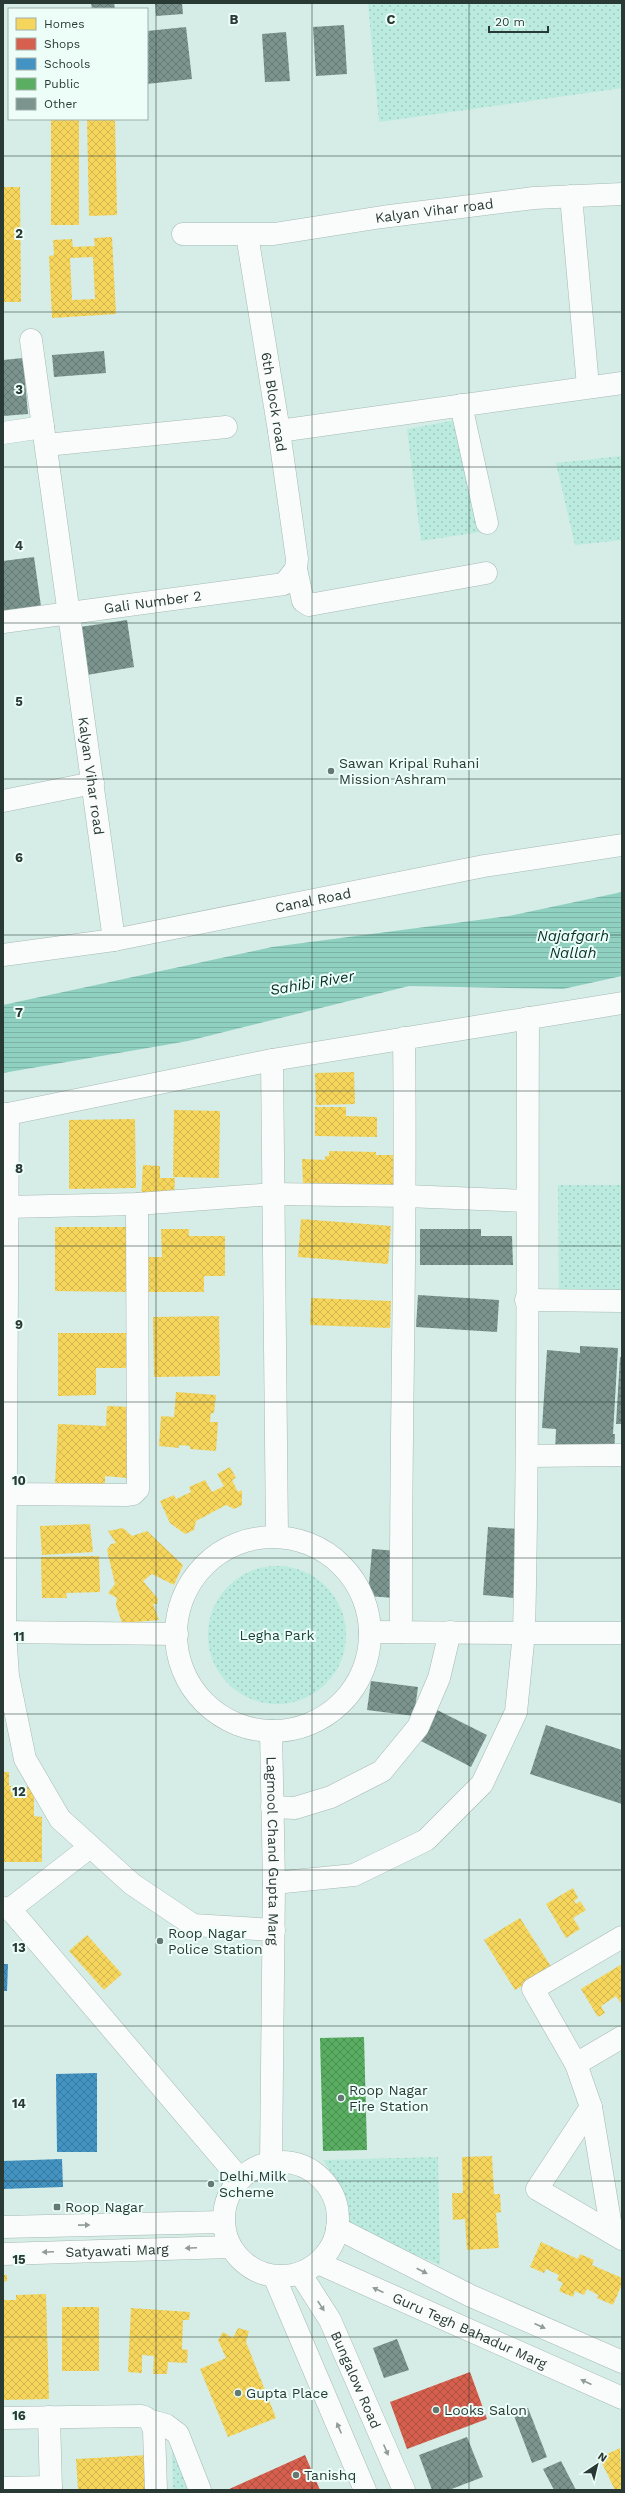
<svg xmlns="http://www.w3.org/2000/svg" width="625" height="2493" font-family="'Work Sans',sans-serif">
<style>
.park{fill:url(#park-dots)}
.water{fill:url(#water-rules)}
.homes{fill:url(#homes-cross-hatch);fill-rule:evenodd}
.shops{fill:url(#shops-cross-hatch)}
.schools{fill:url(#schools-cross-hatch)}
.public{fill:url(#public-cross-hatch)}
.building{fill:url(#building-cross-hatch)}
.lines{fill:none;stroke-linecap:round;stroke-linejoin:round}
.minor-casing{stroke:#a6b9b3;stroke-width:23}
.minor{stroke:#f9fcfb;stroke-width:22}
.oneway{fill:#919b98}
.grid{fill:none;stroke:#293a35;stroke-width:1;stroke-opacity:0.55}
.poi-dot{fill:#657973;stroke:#edfef9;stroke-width:1.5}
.labels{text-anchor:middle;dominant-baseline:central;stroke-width:4;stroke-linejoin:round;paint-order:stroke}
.street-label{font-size:14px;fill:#293a35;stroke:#edfef9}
.poi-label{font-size:14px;fill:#293a35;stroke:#edfef9;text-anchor:start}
.park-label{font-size:14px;fill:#193f36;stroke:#edfef9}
.water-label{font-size:15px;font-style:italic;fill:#073028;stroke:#edfef9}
.grid-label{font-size:13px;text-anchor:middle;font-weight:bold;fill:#293a35;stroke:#edfef9;stroke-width:4;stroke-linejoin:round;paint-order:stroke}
</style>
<defs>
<pattern id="park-dots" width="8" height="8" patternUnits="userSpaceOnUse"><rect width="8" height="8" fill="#bbebde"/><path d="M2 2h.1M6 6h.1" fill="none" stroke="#a1cabf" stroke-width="1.8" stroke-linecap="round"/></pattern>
<pattern id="water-rules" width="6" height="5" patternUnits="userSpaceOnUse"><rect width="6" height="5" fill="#8fd0c0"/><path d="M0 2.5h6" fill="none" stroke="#7bb3a6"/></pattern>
<pattern id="homes-cross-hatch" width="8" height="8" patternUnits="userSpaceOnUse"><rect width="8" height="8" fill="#f6d55c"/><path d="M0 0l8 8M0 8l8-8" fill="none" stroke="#d3b851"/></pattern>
<pattern id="shops-cross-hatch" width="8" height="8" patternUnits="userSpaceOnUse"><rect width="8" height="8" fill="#d6604d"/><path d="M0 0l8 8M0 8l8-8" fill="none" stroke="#ae5041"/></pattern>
<pattern id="schools-cross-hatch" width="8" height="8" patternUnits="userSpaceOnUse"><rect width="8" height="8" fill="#4393c3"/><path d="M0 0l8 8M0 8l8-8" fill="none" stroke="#38799f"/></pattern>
<pattern id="public-cross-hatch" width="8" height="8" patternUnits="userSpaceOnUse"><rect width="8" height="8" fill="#5aae61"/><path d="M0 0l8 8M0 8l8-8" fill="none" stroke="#4a8f51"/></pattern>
<pattern id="building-cross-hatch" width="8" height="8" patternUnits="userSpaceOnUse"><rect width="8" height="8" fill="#7c948e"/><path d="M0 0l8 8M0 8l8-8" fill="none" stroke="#667a75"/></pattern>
</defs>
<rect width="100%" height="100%" fill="#d5ede6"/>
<g class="park">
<polygon points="368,3 622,3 622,88 379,122"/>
<polygon points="472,417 486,531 421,541 407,429"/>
<polygon points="622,456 622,540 575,545 556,463"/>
<polygon points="558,1185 622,1185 622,1296 559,1296"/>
<circle cx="277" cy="1635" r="69"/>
<path d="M438,2157l2,108 -90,-38c-3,-28 -12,-44 -27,-67z"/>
<polygon points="172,2448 192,2490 173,2490"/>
</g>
<polygon class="water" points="622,892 622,976 563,989 409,986 188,1041 3,1073 3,1005 272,947 509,916"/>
<g class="homes">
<rect x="51" y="119" width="28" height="106"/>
<polygon points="87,119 115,119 117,215 89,216"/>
<polygon points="3,187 20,187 21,302 3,302"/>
<path d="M112,237l4,77 -64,4 -3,-62 5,-1 -1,-15 19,-1 1,8 22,-1 -1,-8zM93,257l2,42 -23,1 -2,-42z"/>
<polygon points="354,1072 355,1104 316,1105 315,1073"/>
<polygon points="315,1107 346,1107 346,1116 377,1117 377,1137 315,1136"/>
<polygon points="174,1110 220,1111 219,1178 173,1177"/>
<polygon points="135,1119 136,1188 69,1189 69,1120"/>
<polygon points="329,1151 376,1152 376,1155 394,1155 394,1187 303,1186 302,1159 325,1160 325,1156 329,1156"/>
<polygon points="143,1165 160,1166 160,1178 175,1178 174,1201 141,1200"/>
<polygon points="301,1219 391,1226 388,1264 298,1257"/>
<polygon points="55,1227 127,1227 126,1292 55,1291"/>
<polygon points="161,1229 189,1229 189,1236 225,1236 225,1276 204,1276 204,1292 144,1292 144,1257 162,1257"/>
<polygon points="311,1298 391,1301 390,1328 310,1325"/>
<polygon points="219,1316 220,1376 154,1377 153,1317"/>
<polygon points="58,1333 132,1333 132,1368 96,1368 96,1395 58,1396"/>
<polygon points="176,1392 216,1395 214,1413 211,1413 210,1422 218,1422 216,1451 190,1449 190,1446 179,1445 179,1448 159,1446 161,1416 174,1417"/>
<polygon points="107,1406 131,1407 127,1478 105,1476 105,1488 55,1485 58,1424 106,1426"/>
<polygon points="230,1467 236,1478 232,1480 238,1492 242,1490 242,1505 234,1509 226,1505 196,1521 194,1530 185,1534 170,1523 160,1501 174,1495 176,1499 191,1492 189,1487 205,1480 212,1492 224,1486 217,1474"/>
<polygon points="90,1524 93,1552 42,1555 40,1526"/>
<polygon points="123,1528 132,1536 147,1531 183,1565 174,1585 152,1574 143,1581 158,1599 157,1604 153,1604 159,1620 122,1623 116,1605 117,1598 108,1593 115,1584 107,1550 111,1544 116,1543 108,1531"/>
<polygon points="99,1556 100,1592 66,1593 67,1598 42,1598 41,1557"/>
<polygon points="3,1772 9,1772 9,1786 34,1787 34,1816 42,1817 42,1862 3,1862"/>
<polygon points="573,1888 578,1898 574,1901 576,1904 580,1901 586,1910 573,1918 580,1929 566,1938 546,1904"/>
<polygon points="520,1918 552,1968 515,1990 484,1940"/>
<polygon points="87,1935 122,1974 104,1990 69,1951"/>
<polygon points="622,1964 622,2005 616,1996 601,2006 605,2013 598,2017 581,1989"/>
<polygon points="492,2156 494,2194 500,2194 501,2212 496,2213 499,2248 467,2250 465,2219 453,2220 452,2193 463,2193 462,2157"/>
<polygon points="541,2242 578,2259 580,2254 594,2260 592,2265 622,2278 622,2284 613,2305 597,2298 598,2295 587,2289 584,2295 575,2291 573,2297 559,2291 563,2283 557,2280 559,2275 546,2269 544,2273 530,2267"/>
<polygon points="3,2275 7,2275 7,2281 3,2282"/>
<polygon points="46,2294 49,2399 3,2400 3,2300 16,2300 16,2295"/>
<rect x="62" y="2307" width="37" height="64"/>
<polygon points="131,2308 190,2312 189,2320 183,2320 182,2349 188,2350 187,2363 168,2362 167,2374 153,2374 154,2356 142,2355 142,2373 128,2372"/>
<polygon points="238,2328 249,2331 246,2342 276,2418 228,2437 200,2369 226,2358 218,2340 223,2332 233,2338"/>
<polygon points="620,2448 622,2490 615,2490 602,2463 606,2461 603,2456"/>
<polygon points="148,2455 150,2490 78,2490 76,2459"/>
</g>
<g class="shops">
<polygon points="470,2372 487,2419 407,2449 390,2402"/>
<polygon points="305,2455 320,2490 227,2490"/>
</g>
<g class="schools">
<polygon points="3,1964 8,1964 7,1991 3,1991"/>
<polygon points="97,2073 97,2152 57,2152 56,2074"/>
<polygon points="62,2159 63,2187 3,2189 3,2161"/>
</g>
<polygon class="public" points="364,2037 367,2150 323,2151 320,2038"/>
<g class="building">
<polygon points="91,3 114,3 115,9 92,9"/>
<polygon points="155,3 182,3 183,14 156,16"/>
<polygon points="344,25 347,74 316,76 313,27"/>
<polygon points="186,27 192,79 147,84 147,31"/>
<polygon points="286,32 290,81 265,82 262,34"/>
<polygon points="104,351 106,373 54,377 52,355"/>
<polygon points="23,358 28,414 3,416 3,360"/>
<polygon points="34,557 41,606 3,611 3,561"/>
<polygon points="127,620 134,667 87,675 80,627"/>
<polygon points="420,1229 481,1229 481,1236 512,1236 513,1265 420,1265"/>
<polygon points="418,1295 499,1300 497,1332 416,1327"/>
<polygon points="580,1346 618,1348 613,1434 615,1434 614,1455 555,1452 556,1429 542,1428 547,1350 580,1353"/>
<polygon points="620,1357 622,1357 622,1424 616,1424"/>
<polygon points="488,1527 519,1529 514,1598 483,1595"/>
<polygon points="372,1549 398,1551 394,1598 368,1596"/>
<polygon points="371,1681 418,1687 414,1716 367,1710"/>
<polygon points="435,1709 487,1735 471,1767 419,1740"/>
<polygon points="546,1725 622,1750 622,1804 530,1774"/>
<polygon points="397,2339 409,2370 384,2378 373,2348"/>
<polygon points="528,2408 547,2457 532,2463 513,2413"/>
<polygon points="467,2437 483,2477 449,2490 432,2490 419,2455"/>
<polygon points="561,2461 576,2490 554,2490 543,2469"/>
</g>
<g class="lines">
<g class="minor-casing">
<g id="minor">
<polyline points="571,196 588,386"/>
<path id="s1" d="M183,234h91l108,-17 152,-19 88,-4"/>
<path id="s2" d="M247,235l32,196 18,128 -1,10 7,32 6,4 177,-32"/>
<path id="s3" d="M31,340l83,600"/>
<polyline points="461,405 487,523"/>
<polyline points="279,431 622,383"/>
<polyline points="3,433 43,427"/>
<polyline points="46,445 226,427"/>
<path id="s4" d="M3,622l281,-38 12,-15"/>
<polyline points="3,801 93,783"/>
<path id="s5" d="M3,955l111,-15 370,-74 138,-21"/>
<path d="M528,1018c-1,205 1,410 -4,615h98"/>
<polyline points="3,1114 8,1114 5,1632 8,1676 25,1759 60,1819 132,1884 193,1925 274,1930"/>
<polyline points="8,1114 272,1060"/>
<polyline points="7,1207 137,1204 274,1194 406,1196 527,1201"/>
<polyline points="526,1300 622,1301"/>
<polyline points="529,1456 622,1455"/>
<polyline points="6,1494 126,1495 133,1494 138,1489 137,1204"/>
<polyline points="277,1536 272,1060 622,1003"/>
<circle cx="273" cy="1634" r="97"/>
<polyline points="3,1632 177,1634"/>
<path d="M401,1632c-1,-198 6,-396 3,-594"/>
<path id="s6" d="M271,1731l3,152 -3,280"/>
<polyline points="272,1807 295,1808 331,1797 382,1771 418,1727 439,1678 450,1632"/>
<polyline points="274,1883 354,1875 426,1840 482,1784 516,1712 524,1633 370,1632"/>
<polyline points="3,1908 10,1909 90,1847"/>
<polyline points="10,1909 240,2179"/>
<polyline points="622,1937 533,1989 576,2064 591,2107 537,2189 622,2239"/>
<polyline points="576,2064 622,2037"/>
<polyline points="591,2107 612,2233"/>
<circle cx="281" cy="2219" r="57"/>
<polyline points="3,2227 223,2222"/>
<polyline points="337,2228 471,2296 622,2362"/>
<path id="s7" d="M3,2254l227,-7"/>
<path id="s8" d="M318,2263l304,135"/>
<path id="s9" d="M300,2273l30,47 74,170"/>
<polyline points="274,2276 365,2490"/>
<polyline points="49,2417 51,2490"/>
<path d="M3,2418l138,-2c8,2 10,6 13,14l2,60"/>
<polyline points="151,2421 166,2425 178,2434 200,2490"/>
<polyline points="3,2488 51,2487"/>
</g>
</g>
<use href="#minor" class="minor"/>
</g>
<defs><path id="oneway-solid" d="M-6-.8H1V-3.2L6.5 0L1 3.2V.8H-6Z"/></defs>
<g class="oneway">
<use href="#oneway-solid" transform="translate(84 2225) rotate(-1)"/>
<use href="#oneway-solid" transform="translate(191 2248) rotate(178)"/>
<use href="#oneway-solid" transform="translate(48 2252) rotate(178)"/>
<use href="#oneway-solid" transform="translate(422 2271) rotate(27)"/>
<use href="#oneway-solid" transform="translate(378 2290) rotate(-156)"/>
<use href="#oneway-solid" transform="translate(321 2306) rotate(57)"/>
<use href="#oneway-solid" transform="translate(540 2326) rotate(24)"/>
<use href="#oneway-solid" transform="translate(586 2382) rotate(-156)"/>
<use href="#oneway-solid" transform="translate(339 2428) rotate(-113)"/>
<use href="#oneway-solid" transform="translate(386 2450) rotate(67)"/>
</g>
<path class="grid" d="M156,3v2487M312,3v2487M469,3v2487M3,156h619M3,312h619M3,467h619M3,623h619M3,779h619M3,935h619M3,1091h619M3,1246h619M3,1402h619M3,1558h619M3,1714h619M3,1870h619M3,2026h619M3,2181h619M3,2337h619"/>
<g class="poi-dot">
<circle cx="331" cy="771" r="4"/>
<circle cx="160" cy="1941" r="4"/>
<circle cx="341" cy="2098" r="4"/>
<circle cx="211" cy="2184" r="4"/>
<rect x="53" y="2203" width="8" height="8" rx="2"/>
<circle cx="238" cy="2393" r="4"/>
<circle cx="436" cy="2410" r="4"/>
<circle cx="296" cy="2475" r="4"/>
</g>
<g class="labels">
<g class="street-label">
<text stroke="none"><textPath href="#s1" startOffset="253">Kalyan Vihar road</textPath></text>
<text stroke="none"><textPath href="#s2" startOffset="169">6th Block road</textPath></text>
<text stroke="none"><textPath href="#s4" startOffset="151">Gali Number 2</textPath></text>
<text stroke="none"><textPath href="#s3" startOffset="440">Kalyan Vihar road</textPath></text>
<text stroke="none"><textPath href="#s5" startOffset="315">Canal Road</textPath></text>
<text stroke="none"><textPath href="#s6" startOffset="120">Lagmool Chand Gupta Marg</textPath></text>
<text stroke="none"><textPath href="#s7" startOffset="114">Satyawati Marg</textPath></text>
<text stroke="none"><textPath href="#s8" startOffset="166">Guru Tegh Bahadur Marg</textPath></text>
<text stroke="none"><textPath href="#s9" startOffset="121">Bungalow Road</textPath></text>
</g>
<g class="poi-label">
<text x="339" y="763">Sawan Kripal Ruhani<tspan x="339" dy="16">Mission Ashram</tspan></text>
<text x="168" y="1933">Roop Nagar<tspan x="168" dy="16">Police Station</tspan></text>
<text x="349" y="2090">Roop Nagar<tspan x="349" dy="16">Fire Station</tspan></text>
<text x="219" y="2176">Delhi Milk<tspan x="219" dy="16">Scheme</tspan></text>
<text x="65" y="2207">Roop Nagar</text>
<text x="246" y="2393">Gupta Place</text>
<text x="444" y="2410">Looks Salon</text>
<text x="304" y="2475">Tanishq</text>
</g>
<g class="park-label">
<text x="277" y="1635">Legha Park</text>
</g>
<g class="water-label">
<text x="573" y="936">Najafgarh<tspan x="573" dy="17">Nallah</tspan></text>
<text transform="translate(312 983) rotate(-10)">Sahibi River</text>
</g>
</g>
<g class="grid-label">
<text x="234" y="24">B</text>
<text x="391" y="24">C</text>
<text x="19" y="238">2</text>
<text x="19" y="394">3</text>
<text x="19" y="550">4</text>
<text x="19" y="706">5</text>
<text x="19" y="862">6</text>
<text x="19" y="1017">7</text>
<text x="19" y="1173">8</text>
<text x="19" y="1329">9</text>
<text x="19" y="1485">10</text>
<text x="19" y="1641">11</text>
<text x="19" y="1796">12</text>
<text x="19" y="1952">13</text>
<text x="19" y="2108">14</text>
<text x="19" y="2264">15</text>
<text x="19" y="2420">16</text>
</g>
<rect width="625" height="2493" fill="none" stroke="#293a35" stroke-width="8"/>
<rect x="8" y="8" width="140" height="112" fill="#edfef9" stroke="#9fb0ab"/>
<rect x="16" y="18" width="20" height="12" fill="#f6d55c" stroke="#9fb0ab"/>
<text x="44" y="28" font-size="12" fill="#293a35">Homes</text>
<rect x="16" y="38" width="20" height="12" fill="#d6604d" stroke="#9fb0ab"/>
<text x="44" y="48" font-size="12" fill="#293a35">Shops</text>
<rect x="16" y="58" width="20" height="12" fill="#4393c3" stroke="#9fb0ab"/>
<text x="44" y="68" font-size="12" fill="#293a35">Schools</text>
<rect x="16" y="78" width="20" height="12" fill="#5aae61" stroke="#9fb0ab"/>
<text x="44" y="88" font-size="12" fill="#293a35">Public</text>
<rect x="16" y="98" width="20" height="12" fill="#7c948e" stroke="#9fb0ab"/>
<text x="44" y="108" font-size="12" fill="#293a35">Other</text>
<g transform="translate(597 2465) rotate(35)" stroke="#edfef9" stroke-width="3" paint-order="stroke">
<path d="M0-3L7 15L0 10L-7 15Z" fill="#293a35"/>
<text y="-6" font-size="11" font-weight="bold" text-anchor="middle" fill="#293a35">N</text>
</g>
<path d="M489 26v6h59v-6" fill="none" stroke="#293a35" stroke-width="2"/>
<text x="495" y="26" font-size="12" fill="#293a35" stroke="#edfef9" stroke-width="3" paint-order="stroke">20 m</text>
</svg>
